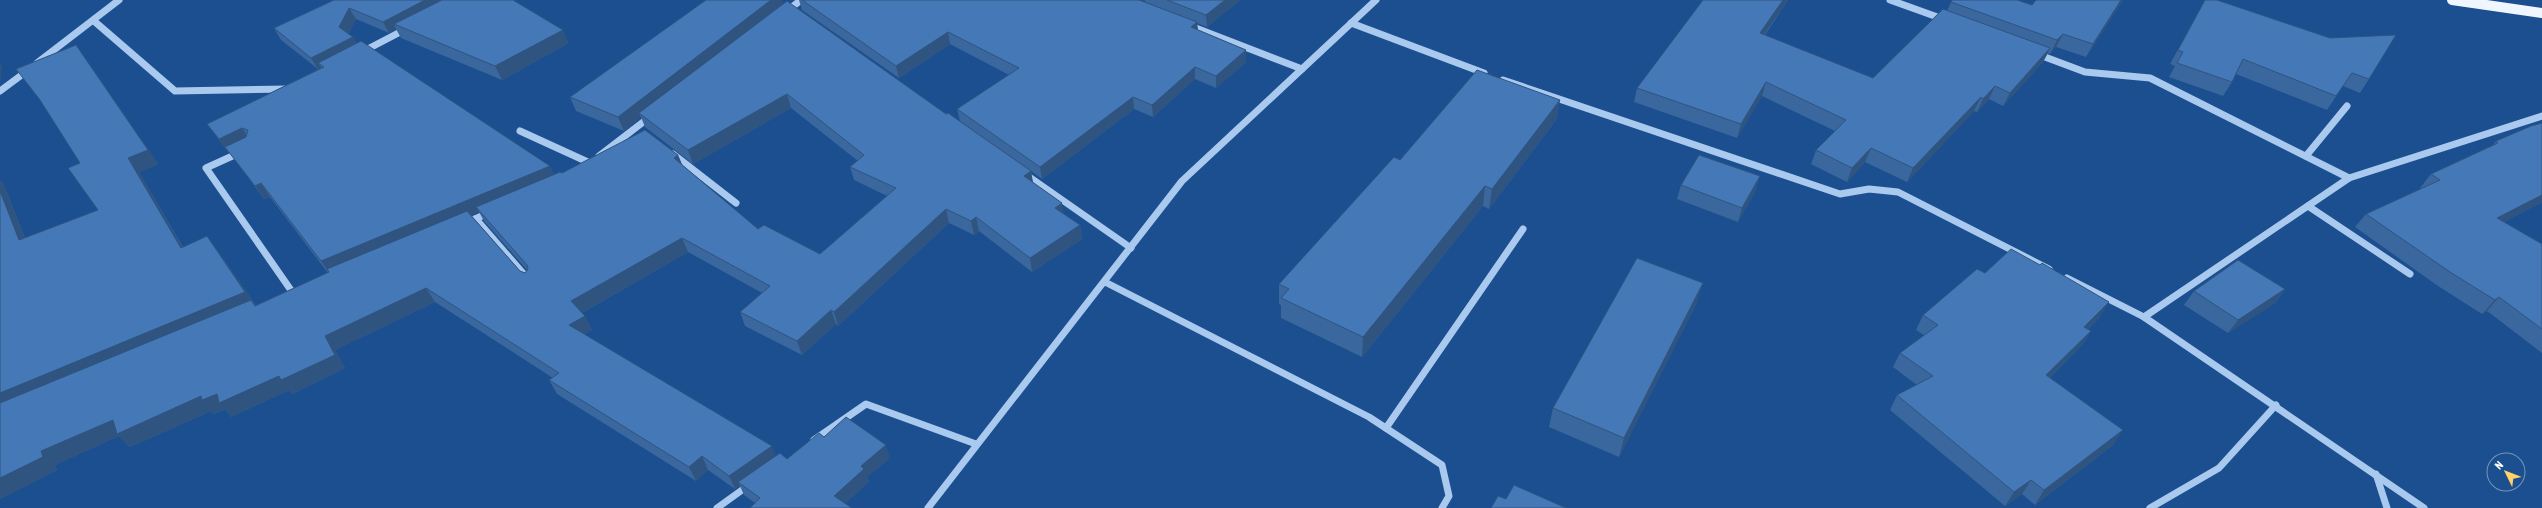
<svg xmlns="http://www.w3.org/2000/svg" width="2542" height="508" font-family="'Asap Condensed',sans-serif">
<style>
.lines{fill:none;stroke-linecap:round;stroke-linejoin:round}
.minor{stroke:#a9c9ee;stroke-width:7}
.major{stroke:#f0f6ff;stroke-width:10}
.wall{fill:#3a679d;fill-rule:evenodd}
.shaded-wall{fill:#305480}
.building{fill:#4478b7;stroke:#305480}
</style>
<rect width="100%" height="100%" fill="#1b4f8f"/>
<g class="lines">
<g class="minor">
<polyline points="1890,0 1943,19"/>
<polyline points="787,11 801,0"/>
<polyline points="94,21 175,91 288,89"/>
<polyline points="1351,23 1484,73"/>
<polyline points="1188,25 1302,69"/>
<polyline points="362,52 406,29"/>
<polyline points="2037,54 2085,72 2150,78 2349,178 2144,317 2424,508"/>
<polyline points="37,63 119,0"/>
<polyline points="1503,80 1840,194 1869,189 1898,192 2049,269"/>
<polyline points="0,91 27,71"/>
<polyline points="520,131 590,163"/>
<polyline points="239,153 206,168 295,296"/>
<polyline points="673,154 736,203"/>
<polyline points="599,156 651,116"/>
<polyline points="2306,156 2347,106"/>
<polyline points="1025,174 1131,248"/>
<polyline points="2349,178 2542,116"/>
<polyline points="2308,206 2410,274"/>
<polyline points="476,219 528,279"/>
<polyline points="465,223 489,213"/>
<polyline points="2067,278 2144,317"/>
<polyline points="1105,282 1369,417 1442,465 1449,496 1442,508"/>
<polyline points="1386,428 1523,229"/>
<polyline points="814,440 866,404 976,444"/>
<polyline points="2376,474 2387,508"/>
<polyline points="717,508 749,485"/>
<polyline points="928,508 1182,181 1376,0"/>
<polyline points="2150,508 2219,468 2276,405"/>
</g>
<polyline class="major" points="2452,0 2542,13"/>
</g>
<g class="wall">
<path d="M334,0l235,43 -67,37 -101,-42 -5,-9 -7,4 -33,-14 -8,15 5,3 4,7 197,130 124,-19 4,10 76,64 62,25 67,-58 -33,-16 -4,-13 8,-6 -67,-53 -98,56 -48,-37 -4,-10 -17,14 -48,-20 -6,-14 213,-93 234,158 -57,-41 -3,-12 52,-34 -59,-31 -51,34 -97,-68 -3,-10h441l-33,27 -10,-4 1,7 48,20v12l-30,26 -21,-9 -42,38 -19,-8 -92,70 -11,-8 2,11 31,32 16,11 2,14 -50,33 -53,-41 -5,4 -25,-12 -111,103 -2,-2 -34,31 -57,-29 -5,-14 22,-19 -74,-41 -106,61 3,3 7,14 -8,4 192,122 11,3 37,-22 66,21 -23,19 2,5 -24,21h-90l-11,-8 -4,-9 -5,3 -27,-19 -12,11 -139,-87 -8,-14 4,-2 -118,-76 -100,48 10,18 -53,26 -3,-4 -58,27 -6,-8 -11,5 -3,-3 -81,36 -11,-11 -64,29 2,5 -57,29 3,-316 22,55 73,-28 -18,-47 6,-104 72,105 -19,8 44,75 34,3 39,55 72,-32 -58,-76 -6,2 -35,-47h-1l-11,-15 -10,-13 114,-56v-1l-3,2 -37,-29 -7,-12zM479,212l5,9 43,49 -2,3 -5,-2 -49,-56z"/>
<polygon points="1703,0 1788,0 1765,35 1873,78 1947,11 1951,2 2032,5 2123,0 2086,57 2056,47 2050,54 2048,53 2043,62 2003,106 1989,99 1977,112 1974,111 1907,182 1865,162 1847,182 1811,164 1816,150 1835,131 1762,96 1737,138 1634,102 1637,88"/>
<polygon points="2205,0 2369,79 2360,93 2343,86 2327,110 2236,74 2232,82 2223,96 2169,77 2175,66 2170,64"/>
<polygon points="1560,100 1556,120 1489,209 1483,206 1362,357 1281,318 1281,305 1279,304 1279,284 1400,160"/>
<polygon points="2542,123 2542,202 2504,222 2542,244 2542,353 2487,311 2482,314 2438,286 2355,227 2366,214 2421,189 2420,188 2431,174 2493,145 2496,141"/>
<polygon points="1681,185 1756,190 1738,222 1677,199"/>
<polygon points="1985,273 2100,317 2088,329 2091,331 2082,345 2050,377 2113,445 2035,505 2022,494 2005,506 1890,410 1897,395 1917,385 1893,367 1900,353 1924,335 1916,330 1923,315"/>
<polygon points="2285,289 2275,303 2228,333 2184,305 2194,291"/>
<polygon points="1697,302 1619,457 1549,427 1553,408"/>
</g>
<g class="shaded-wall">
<polygon points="425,0 450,0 394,24 396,29 389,33 383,22"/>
<polygon points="771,0 782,0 784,7 639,113 641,117 624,131 618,117"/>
<polygon points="1137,0 1145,0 1145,3"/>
<polygon points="1225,0 1240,0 1207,27 1206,15"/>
<polygon points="1783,0 1788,0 1756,46 1760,33"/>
<polygon points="2121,0 2123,0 2086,57 2093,44"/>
<polygon points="349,8 356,19 345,39 339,27"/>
<polygon points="1197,22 1198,34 1191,27"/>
<polygon points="563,30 569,43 502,80 495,66"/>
<polygon points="948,32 950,44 899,78 896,66"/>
<polygon points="2063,34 2056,47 2050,54 2057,40"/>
<polygon points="353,37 359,48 318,63 321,67 318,69 311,58"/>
<polygon points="76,45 158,164 139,172 191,262 181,248 128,158"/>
<polygon points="2050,48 2043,62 2003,106 2010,93"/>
<polygon points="1246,50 1246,62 1216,88 1216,76"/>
<polygon points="0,64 2,66 0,85"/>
<polygon points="1195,67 1195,79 1153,117 1152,105"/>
<polygon points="1766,82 1762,96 1737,138 1741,124"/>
<polygon points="1995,86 1989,99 1977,112 1983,99"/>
<polygon points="787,94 791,108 693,164 688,150"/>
<polygon points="1133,97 1134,109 1042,179 1040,167"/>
<polygon points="1981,97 1974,111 1907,182 1913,168"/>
<polygon points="1560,100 1556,120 1489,209 1492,189"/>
<polygon points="242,128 251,141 225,147 229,152 228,152 219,139"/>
<polygon points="1871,148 1865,162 1847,182 1852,168"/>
<polygon points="678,155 684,169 674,158"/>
<polygon points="550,166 557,179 476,207 479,212 330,274 321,261"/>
<polygon points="1031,171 1033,185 1024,176"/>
<polygon points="1760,176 1756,190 1738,222 1742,208"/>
<polygon points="0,179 3,183 31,254 19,240 0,191"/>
<polygon points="261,183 270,197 264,199 255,186"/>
<polygon points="1485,186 1483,206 1362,357 1363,337"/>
<polygon points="2542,195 2542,202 2485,232 2497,218"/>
<polygon points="1062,203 1064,217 1055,208"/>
<polygon points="946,209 949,223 838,326 834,312"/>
<polygon points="976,217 979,231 974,235 971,221"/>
<polygon points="1080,225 1082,239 1032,272 1030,258"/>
<polygon points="207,236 217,250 256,305 0,413 0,393"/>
<polygon points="682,238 688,252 578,315 571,301"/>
<polygon points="1703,283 1697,302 1619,457 1624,438"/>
<polygon points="426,288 435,302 335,350 345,368 292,394 289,390 231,417 225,409 214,414 211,411 130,447 119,436 55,465 57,470 0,499 0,478 41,451 113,420 201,396 217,394 325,336"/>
<polygon points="2285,289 2275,303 2228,333 2238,320"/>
<polygon points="2499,297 2487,311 2482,314 2495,300"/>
<polygon points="2109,302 2100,317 2075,341 2084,327"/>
<polygon points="831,310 836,324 802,355 797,341"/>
<polygon points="585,316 592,330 576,339 569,325"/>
<polygon points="2091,331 2082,345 2037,389 2046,375"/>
<polygon points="2123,430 2113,445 2035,505 2044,490"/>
<polygon points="886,445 890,458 867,477 869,482 839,508 834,496 861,466"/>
<polygon points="772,446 777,460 738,482 740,486 735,489 729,476"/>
<polygon points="702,456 708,470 696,481 689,467"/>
<polygon points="2031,480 2022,494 2005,506 2014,492"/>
</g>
<g class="building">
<polygon points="334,0 425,0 383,22 349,8 339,27 353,37 311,58 274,28"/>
<polygon points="442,0 513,0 563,30 495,66 394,24"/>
<polygon points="706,0 771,0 618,117 570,97"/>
<polygon points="802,0 1139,0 1197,22 1191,27 1246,50 1216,76 1195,67 1152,105 1133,97 1040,167 957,109 1019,68 948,32 896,66"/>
<polygon points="1167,0 1225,0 1206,15"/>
<polygon points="1703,0 1783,0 1760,33 1873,78 1943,9 2050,48 2010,93 1995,86 1983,99 1981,97 1913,168 1871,148 1852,168 1816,150 1846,120 1766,82 1741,124 1637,88"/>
<polygon points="1952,0 2017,0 2032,5 2036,0 2121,0 2093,44 2063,34 2057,40 1951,2"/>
<polygon points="2205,0 2217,0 2330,38 2396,35 2369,79 2352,73 2336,96 2243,59 2232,82 2177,63 2183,52 2178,50"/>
<polygon points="787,1 946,114 948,113 1031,171 1024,176 1062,203 1055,208 1080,225 1030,258 976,217 971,221 946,209 834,312 831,310 797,341 740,312 770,286 682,238 571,301 585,316 569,325 772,446 729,476 702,456 689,467 549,380 559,373 426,288 325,336 335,355 281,380 279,376 219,403 217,394 202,400 201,396 117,434 113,420 41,451 43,457 0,478 0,403 251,300 255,306 329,272 327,269 467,211 520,271 525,273 528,269 527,265 476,207 560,172 562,173 645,130 678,155 674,158 758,229 764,225 820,254 896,188 850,167 864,155 787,94 688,150 639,113"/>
<polygon points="361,41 550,166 321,261 261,183 255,186 225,147 246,137 248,130 242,128 219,139 207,124 324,67 318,63"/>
<polygon points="76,45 148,150 128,158 181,248 207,236 245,292 0,393 0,191 19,240 98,210 68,168 80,163 40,100 16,69"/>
<polygon points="1477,70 1560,100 1492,189 1485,186 1363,337 1281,298 1289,289 1279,284 1394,157 1400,160"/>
<polygon points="2542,123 2542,195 2497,218 2542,244 2542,329 2499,297 2495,300 2450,272 2366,214 2440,180 2431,174 2498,143 2496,141 2531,126"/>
<polygon points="1699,155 1760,176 1742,208 1681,185"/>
<polygon points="2011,249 2040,265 2042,263 2109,302 2084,327 2091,331 2046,375 2123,430 2044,490 2031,480 2014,492 1897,395 1933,376 1900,353 1938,325 1923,315 1977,269 1985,273"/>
<polygon points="1637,258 1703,283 1624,438 1553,408"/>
<polygon points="2238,260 2285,289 2238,320 2194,291"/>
<polygon points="846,417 886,445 861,466 864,469 834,496 852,508 750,508 760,498 738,482 780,453 787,459 819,433 824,437"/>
<polygon points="1514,485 1566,508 1491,508 1498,496 1506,499"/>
</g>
<g transform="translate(2506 472) rotate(313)"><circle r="19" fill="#1b4f8f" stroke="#7695bc"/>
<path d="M0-3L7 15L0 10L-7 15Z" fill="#ffd166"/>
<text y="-6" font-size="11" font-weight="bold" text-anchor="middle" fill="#ffffff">N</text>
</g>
</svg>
